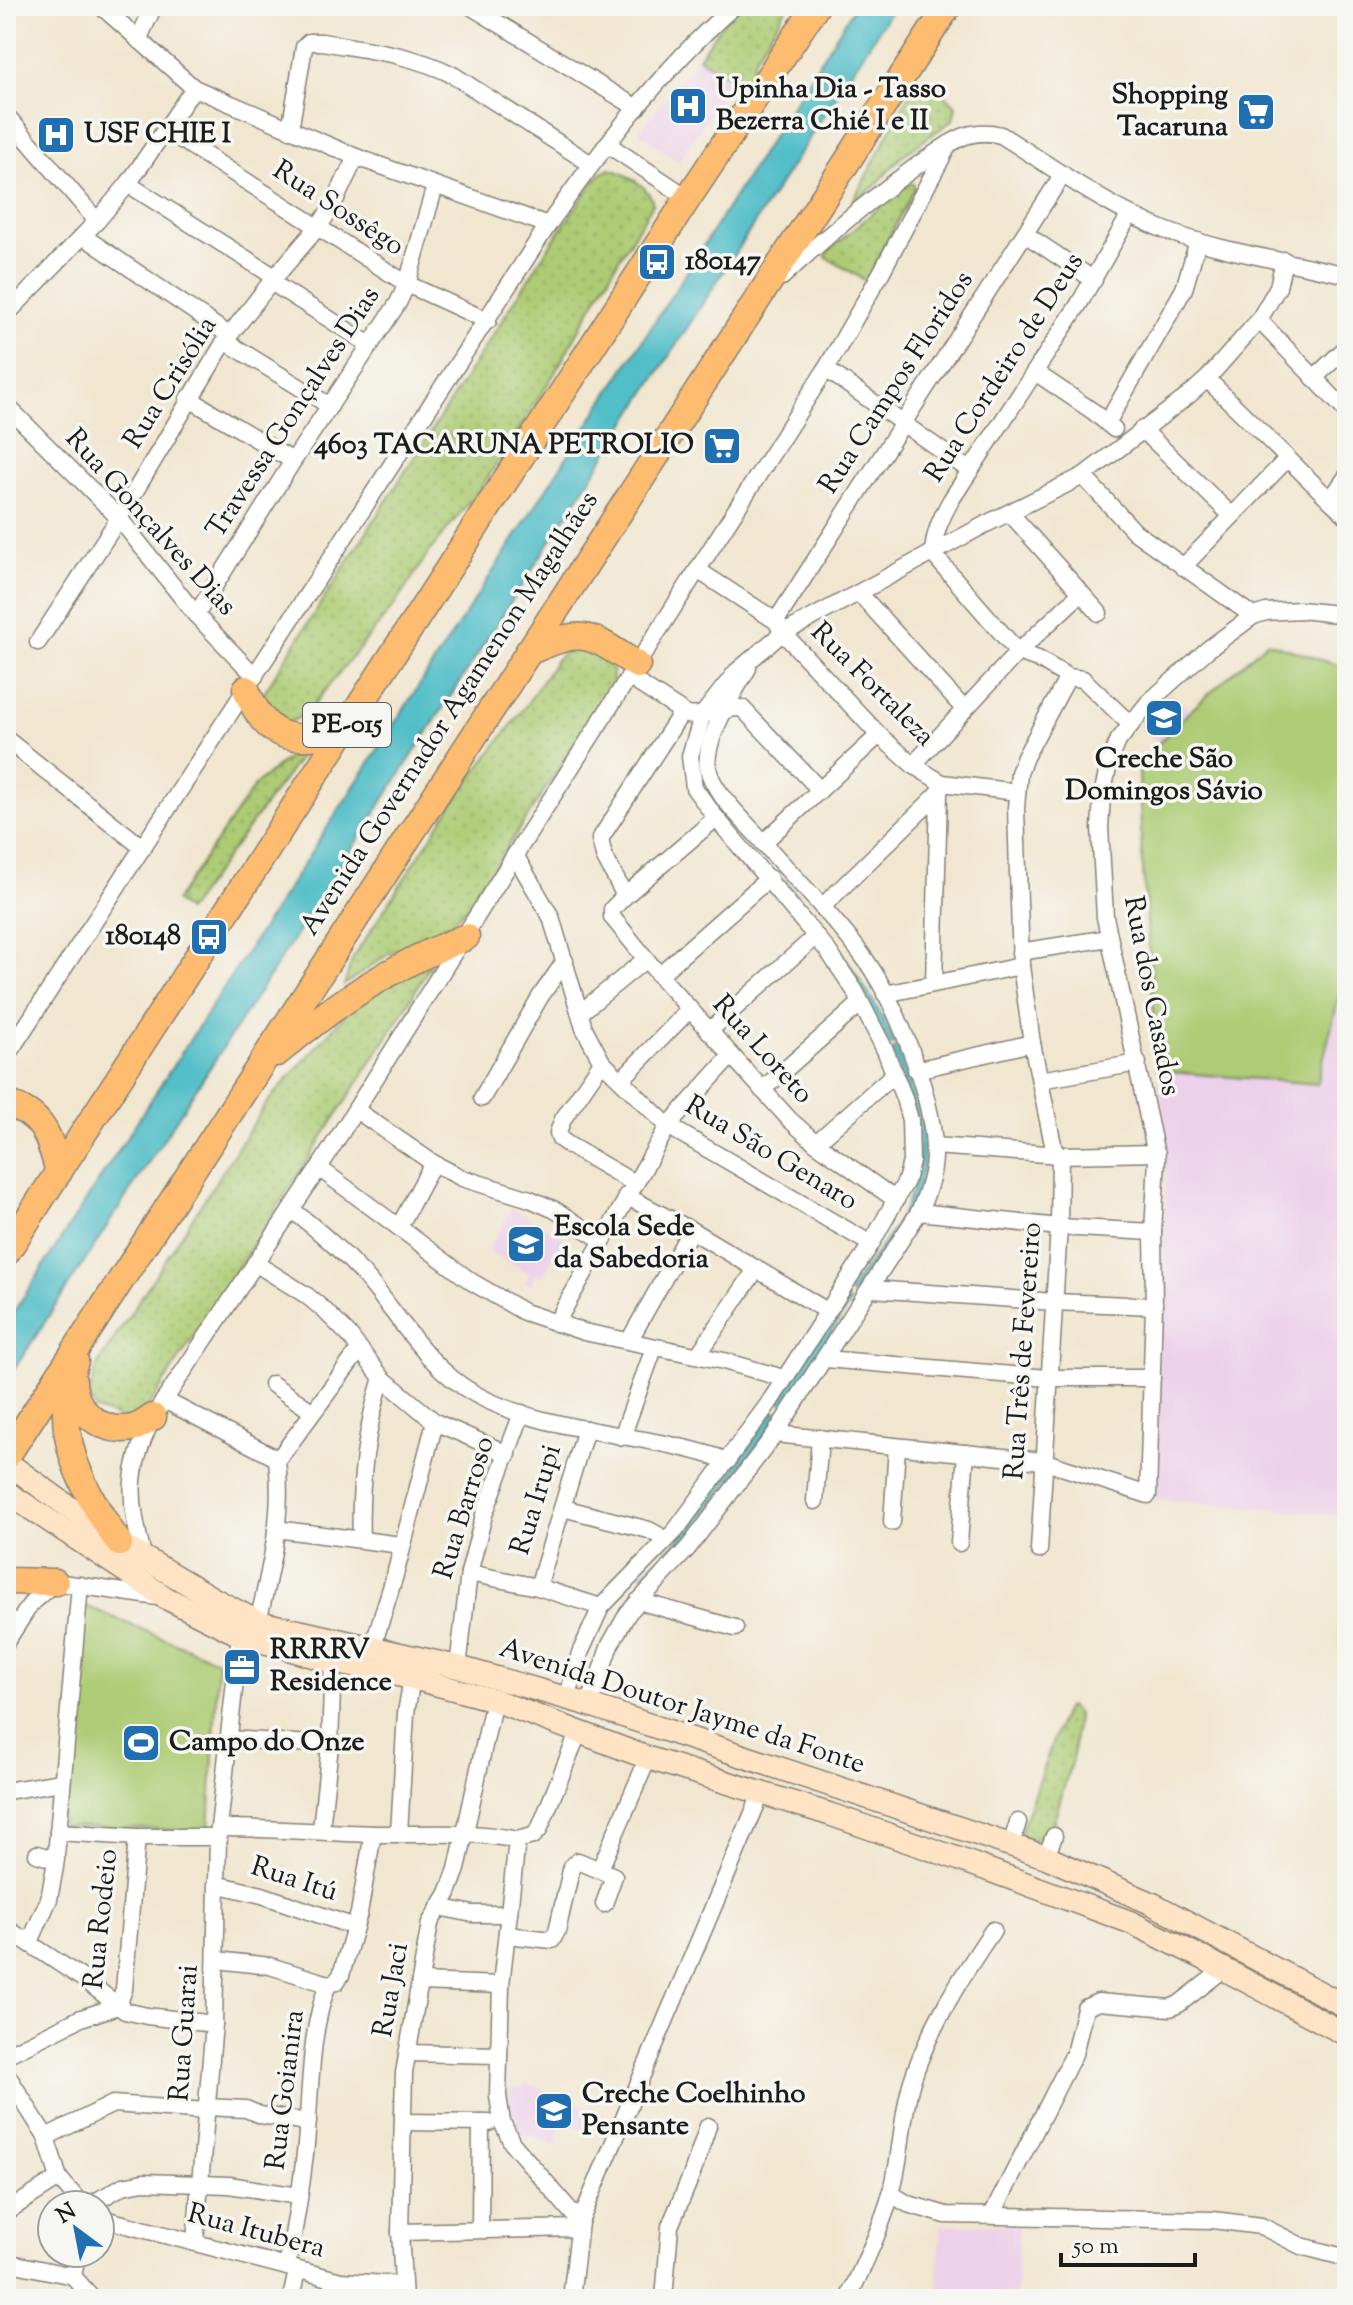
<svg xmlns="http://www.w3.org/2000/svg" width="1353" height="2305" font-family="'Sorts Mill Goudy',serif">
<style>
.built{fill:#edd0e9}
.green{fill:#adcc74;stroke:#647448;stroke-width:2}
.park{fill:url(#park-dots);stroke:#647448;stroke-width:2}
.water{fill:#51bec8;stroke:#366d72;stroke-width:2}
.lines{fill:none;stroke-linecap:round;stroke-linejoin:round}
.minor-casing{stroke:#868176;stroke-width:19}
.secondary-casing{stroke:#868176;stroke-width:25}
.trunk-casing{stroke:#868176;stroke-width:29}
.minor{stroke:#fff;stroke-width:16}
.secondary{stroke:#fee4c5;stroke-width:22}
.trunk{stroke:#fdbc6f;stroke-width:26}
.labels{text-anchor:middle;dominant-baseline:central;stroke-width:7;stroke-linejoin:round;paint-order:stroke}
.shield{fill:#f6f6f2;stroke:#5d5d5c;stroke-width:2}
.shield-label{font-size:26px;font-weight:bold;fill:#1c1c1c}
.poi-label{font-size:28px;font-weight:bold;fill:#1c1c1c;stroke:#f6f6f2;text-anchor:start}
.street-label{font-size:28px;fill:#1c1c1c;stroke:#f6f6f2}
</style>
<defs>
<pattern id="park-dots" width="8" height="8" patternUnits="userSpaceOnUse" patternTransform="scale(2)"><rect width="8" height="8" fill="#adcc74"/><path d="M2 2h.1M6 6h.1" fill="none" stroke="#94af64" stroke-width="1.8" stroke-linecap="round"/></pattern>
</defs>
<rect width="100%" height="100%" fill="#f6f6f2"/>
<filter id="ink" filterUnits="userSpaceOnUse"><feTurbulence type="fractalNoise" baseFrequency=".0125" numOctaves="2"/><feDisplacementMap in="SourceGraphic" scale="16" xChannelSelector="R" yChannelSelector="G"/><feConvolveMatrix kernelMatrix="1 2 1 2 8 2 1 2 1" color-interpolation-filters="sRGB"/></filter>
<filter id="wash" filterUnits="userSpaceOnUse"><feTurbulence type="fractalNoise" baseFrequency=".006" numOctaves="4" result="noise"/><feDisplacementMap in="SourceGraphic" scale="32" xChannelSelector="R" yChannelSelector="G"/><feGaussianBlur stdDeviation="1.8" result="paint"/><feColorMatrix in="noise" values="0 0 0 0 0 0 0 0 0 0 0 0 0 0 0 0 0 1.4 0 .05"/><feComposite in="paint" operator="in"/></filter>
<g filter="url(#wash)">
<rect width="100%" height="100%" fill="#f1e6cf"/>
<g class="built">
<polygon points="698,58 734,79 678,162 639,132"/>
<polygon points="1170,692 1190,711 1159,743 1139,724"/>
<polygon points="1347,965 1347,1516 1154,1499 1166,1166 1158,1071 1317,1084"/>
<polygon points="512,1208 564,1238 542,1277 536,1274 530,1285 525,1282 529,1274 488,1250"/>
<polygon points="525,2082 616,2120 608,2139 562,2121 556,2145 521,2133 512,2126 507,2089 524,2087"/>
<polygon points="1019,2224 1016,2299 938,2299 940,2225"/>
</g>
<g class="green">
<polygon points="1267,642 1347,668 1347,965 1317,1084 1158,1071 1142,857 1139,772 1159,743 1190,711"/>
<polygon points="81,1604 218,1661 209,1831 61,1826"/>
</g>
<g class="park">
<polygon points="742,6 788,6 755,58 747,86 698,58 725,20"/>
<polygon points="917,80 938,87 956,106 953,120 902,156 874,187 852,203"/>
<path d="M609,169c16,3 42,19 44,35l-34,55 -66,117 -68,106 -55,69 -36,55 -88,108 -20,10 -10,1 -15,-28 297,-464 40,-57z"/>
<polygon points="908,183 913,184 915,188 866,281 826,257 827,252"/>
<path d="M578,647c20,8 40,14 34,39l-142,219 -23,21 -57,27 -46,32 9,-27 102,-158 72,-96 29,-44 10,-9z"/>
<polygon points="299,749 306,749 187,911 175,901 256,784"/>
<polygon points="431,964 400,1017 149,1406 127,1420 95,1410 89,1393 98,1364 268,1101 360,998"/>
<polygon points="1070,1707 1077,1714 1073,1756 1047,1845 1019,1836 1060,1721 1065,1709"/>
</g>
<g class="water">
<polygon points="855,6 894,6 414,753 6,1382 6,1324 688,270"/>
<path d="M784,880c43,52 83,101 111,164l-5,1 -110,-162z"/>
<path d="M897,1048l19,55 7,31 1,30 -10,41 -62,91 -4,-5c30,-42 80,-95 69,-152 -6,-30 -17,-59 -25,-89z"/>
<polygon points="844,1300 850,1303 785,1405 779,1401"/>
<polygon points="774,1411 780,1414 681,1547 647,1581 642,1575 676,1542"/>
</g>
</g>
<g filter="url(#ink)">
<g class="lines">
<g class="minor-casing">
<g id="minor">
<polyline points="101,6 194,88 356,157 548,225"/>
<polyline points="470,6 637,108"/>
<polyline points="138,40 154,6"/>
<polyline points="6,115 97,221"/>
<polyline points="166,130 407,284 488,321"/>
<path d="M290,130l14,-83 5,-5h13c45,8 90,12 131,33l138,89"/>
<polyline points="607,144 688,198"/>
<polyline points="128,184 275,277"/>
<polyline points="1025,234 1094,280"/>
<polyline points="83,236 229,335"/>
<path d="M782,277c44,-41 91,-80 140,-115 14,-9 27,-20 43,-26 12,-4 24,-4 36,-1 53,33 107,73 166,96 57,22 121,30 180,44"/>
<polyline points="271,282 370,345"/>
<polyline points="6,315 97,221 128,184 194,88"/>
<polyline points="1259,320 1347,412"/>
<polyline points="225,341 330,406"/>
<polyline points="826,369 969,470"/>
<polyline points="1035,372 1094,412 1114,429"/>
<polyline points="1314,378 1347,347"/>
<polyline points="1207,379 1330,500"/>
<polyline points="188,398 293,461"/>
<polyline points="6,405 119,518 196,615 255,676"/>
<polyline points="1107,423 1184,289 1198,241"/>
<polyline points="1142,429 1232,516"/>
<polyline points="1083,476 1135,532 1253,616"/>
<polyline points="1347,476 1330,500 1347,516"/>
<polyline points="1010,513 1099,613"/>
<polyline points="1183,567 1287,459"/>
<polyline points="699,571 776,621 784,634 879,735 913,765 942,783 1017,792"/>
<polyline points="860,594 964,709"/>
<polyline points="196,615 293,461 398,303 407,284 435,186"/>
<polyline points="776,621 1063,174"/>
<polyline points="38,642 119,518 225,341 275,277 319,226 332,207 356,157"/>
<path d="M630,678l57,37c18,3 36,-8 55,-7l78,82"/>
<path d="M1130,724l-47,-45 -15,-2 -30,-18 -20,-7 -85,-98c1,-21 8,-36 18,-54l128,-196 51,-90"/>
<polyline points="6,739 143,848"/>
<polyline points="913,765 1018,652 1081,593"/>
<polyline points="716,818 625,896 612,909 612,917 659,975 790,1120 816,1143 896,1200"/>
<polyline points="763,843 879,735"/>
<polyline points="515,855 551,917 584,1028 602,1062 668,1126 871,1244"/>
<polyline points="625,896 604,856 600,839 682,712"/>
<polyline points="822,907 939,793"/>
<polyline points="1020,952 1109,938"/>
<polyline points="659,975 769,878"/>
<polyline points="934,983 939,793 942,783"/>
<polyline points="885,994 1021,966"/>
<polyline points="580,1013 646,959"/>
<polyline points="709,1031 816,936"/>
<path d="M6,1057l542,-832c55,-78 114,-156 186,-219"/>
<polyline points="602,1062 563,1119 558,1133 560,1139 570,1146 634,1183"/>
<polyline points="916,1070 1032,1043"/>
<polyline points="621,1080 690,1009"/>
<polyline points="1040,1080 1138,1063"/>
<polyline points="762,1090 861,1003"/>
<polyline points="482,1098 540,997 565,961"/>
<polyline points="356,1110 433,1163 462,1178 530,1199 555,1210 602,1240"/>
<polyline points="816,1143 895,1073"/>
<polyline points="934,1146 1060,1155 1157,1153"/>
<polyline points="1055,1154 1032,1043 1021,966 1016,808 1019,773 1025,757 1068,677"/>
<polyline points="319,1168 472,1282 524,1312 584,1332 724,1361 783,1378"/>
<polyline points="626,1196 691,1230 827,1311"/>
<path d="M291,1209c26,20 50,41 72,65 36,41 63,93 112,120 74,41 175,38 253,67"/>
<polyline points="919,1212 1059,1227 1153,1232"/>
<polyline points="399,1227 433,1163"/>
<polyline points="255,1263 306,1295 323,1309 348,1334 382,1378 435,1422 508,1454"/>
<polyline points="872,1289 1054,1302 1154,1306"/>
<polyline points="556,1323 668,1126 731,1056"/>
<polyline points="629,1341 691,1230"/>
<polyline points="698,1355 757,1268"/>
<polyline points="826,1359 1048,1378 1152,1378"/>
<polyline points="272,1384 313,1412"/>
<polyline points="164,1400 278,1459"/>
<polyline points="775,1434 1043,1461 1148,1495 1154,1306 1153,1232 1157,1159 1105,917 1100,827 1102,796 1109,763 1118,741 1148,703 1207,650 1253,616 1266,612 1300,610 1347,615"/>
<polyline points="622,1437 654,1348"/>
<polyline points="815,1501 820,1438"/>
<polyline points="563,1508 649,1530 658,1535 664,1542"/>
<polyline points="892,1522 897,1447"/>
<polyline points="276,1529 401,1545"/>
<path d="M361,1539c-2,-52 5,-112 21,-161"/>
<polyline points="959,1543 966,1453"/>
<polyline points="1039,1550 1059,1227 1060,1155"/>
<path d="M143,1556c-14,-59 -17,-83 10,-139l166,-249 196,-313 311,-486 55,-96 68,-129"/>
<polyline points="469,1573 538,1587 601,1607"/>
<polyline points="538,1587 586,1429"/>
<polyline points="638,1601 735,1628"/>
<path d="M258,1622c12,-52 26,-108 19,-161l83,-112"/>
<polyline points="6,1642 32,1602 55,1582 158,1597"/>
<polyline points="372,1649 395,1575 435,1422"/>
<polyline points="458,1667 469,1573 484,1515 522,1413"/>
<polyline points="567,1699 580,1653 601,1607 675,1531 769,1403 871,1244 906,1181 911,1162 910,1120 904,1098 885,1050 855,991 828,951 716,818 694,788 690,756 703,714 736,672 780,635 986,524 1083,476 1188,396 1207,379 1259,320 1278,287 1284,260"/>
<path d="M589,1705l21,-60 18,-32 60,-65 87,-114 144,-222c9,-21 16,-41 15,-64 -2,-55 -39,-149 -72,-193 -30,-41 -67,-76 -100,-114 -16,-19 -50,-49 -54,-73 -5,-28 26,-75 40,-100"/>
<polyline points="579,1731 539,1830 533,1836 517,1840 501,1985 498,2096 502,2122 512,2143 580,2222"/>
<polyline points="228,1739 330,1745"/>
<polyline points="6,1791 61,1782"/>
<path d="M221,1828c51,0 103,5 154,6 47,1 96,-4 142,6"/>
<polyline points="321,1830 330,1745 333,1662"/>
<polyline points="58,1832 137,1837 218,1837"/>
<polyline points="399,1834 406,1713 412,1678"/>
<polyline points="1011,1845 1018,1822"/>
<polyline points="37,1854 56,1860"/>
<polyline points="1046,1857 1054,1836"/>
<polyline points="600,1869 648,1758"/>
<polyline points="216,1884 262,1895 355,1927"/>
<polyline points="439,1907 473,1914 509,1914"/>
<polyline points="6,1928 85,1980 125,2011 147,2016 214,2024"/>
<polyline points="507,1935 552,1940 557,1931 572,1866 578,1861 614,1876 604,1904"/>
<polyline points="30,1942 49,1899 55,1867 80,1585"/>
<polyline points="217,1960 270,1966 328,1984"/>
<polyline points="420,1982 501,1985"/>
<polyline points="118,2006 124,1989 137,1837"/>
<polyline points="407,2053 498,2055"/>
<polyline points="6,2055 81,2018 118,2006"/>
<polyline points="6,2073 46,2137 59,2178 82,2205"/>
<polyline points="206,2107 246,2109 260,2115 308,2122"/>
<polyline points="403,2122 489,2123"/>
<polyline points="46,2137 113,2104 206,2111"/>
<polyline points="891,2194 908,2204 946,2215 1213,2220 1261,2226 1301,2246 1347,2258"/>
<polyline points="90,2205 123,2186 143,2182 229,2185 299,2196"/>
<polyline points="6,2212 59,2178"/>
<polyline points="992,2215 1074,2054 1085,2008 1098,2002 1170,2008 1179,2004 1224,1969"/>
<polyline points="100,2218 341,2281 401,2285"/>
<polyline points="480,2229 481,2123"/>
<polyline points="400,2232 579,2228"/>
<polyline points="195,2241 214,2024 218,1837 240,1635"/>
<polyline points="6,2262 73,2276 93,2299"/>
<path d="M287,2267c8,-41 15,-82 19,-123 5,-53 3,-110 22,-160l8,-2 5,-7 18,-62 14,-79"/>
<polyline points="73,2276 78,2253"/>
<polyline points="291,2299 297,2270"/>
<polyline points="404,2299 400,2232 404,2073 430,1923 448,1893 457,1869 494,1700"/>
<polyline points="571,2299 580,2222 761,1794"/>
<polyline points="664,2299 670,2226 692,2174 708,2126"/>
<path d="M848,2299c16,-35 34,-72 44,-109 10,-36 9,-73 20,-109 18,-55 49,-104 81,-151"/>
</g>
</g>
<g class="secondary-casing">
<g id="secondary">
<polyline points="6,1462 119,1543 212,1598 258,1622 458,1667 590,1705 1046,1857 1153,1904 1347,2007"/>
<polyline points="6,1492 166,1598 240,1635 333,1662 412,1678 494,1700 648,1758 829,1814 956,1858 1130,1922 1205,1959 1347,2035"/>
</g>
</g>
<g class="trunk-casing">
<g id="trunk">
<path d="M528,652c57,-25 59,-19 109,13"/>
<path d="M246,689c21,53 46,54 97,42"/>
<path d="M277,1053c61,-51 114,-87 189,-116"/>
<path d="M6,1103c38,11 43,34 53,69"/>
<polyline points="6,1253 688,198 816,6"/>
<path d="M75,1361c-25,69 5,126 44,182"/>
<path d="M73,1381c1,32 32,55 63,46 6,-2 12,-7 17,-10"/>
<polyline points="6,1457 948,6"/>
<polyline points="6,1581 55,1582"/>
</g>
</g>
<use href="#minor" class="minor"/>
<use href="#secondary" class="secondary"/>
<use href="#trunk" class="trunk"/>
</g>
</g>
<defs>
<g id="hospital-square" transform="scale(2)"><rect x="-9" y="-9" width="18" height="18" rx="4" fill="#1f6fb2" stroke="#f6f6f2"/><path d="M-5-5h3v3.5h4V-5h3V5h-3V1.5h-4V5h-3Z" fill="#fff"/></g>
<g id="supermarket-square" transform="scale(2)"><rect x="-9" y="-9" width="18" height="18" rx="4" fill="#1f6fb2" stroke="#f6f6f2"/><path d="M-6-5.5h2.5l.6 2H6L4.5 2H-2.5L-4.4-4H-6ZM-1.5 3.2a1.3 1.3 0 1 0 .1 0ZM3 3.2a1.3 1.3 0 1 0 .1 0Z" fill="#fff"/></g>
<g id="bus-square" transform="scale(2)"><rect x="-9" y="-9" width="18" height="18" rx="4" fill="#1f6fb2" stroke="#f6f6f2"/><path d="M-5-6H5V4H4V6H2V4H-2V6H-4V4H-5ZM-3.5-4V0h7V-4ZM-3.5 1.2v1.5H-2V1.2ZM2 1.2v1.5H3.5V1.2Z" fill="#fff"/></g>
<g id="school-square" transform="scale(2)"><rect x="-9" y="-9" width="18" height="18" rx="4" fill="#1f6fb2" stroke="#f6f6f2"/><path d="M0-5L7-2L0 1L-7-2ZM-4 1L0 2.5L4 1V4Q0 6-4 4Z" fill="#fff"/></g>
<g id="office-square" transform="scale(2)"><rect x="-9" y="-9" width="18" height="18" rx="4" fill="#1f6fb2" stroke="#f6f6f2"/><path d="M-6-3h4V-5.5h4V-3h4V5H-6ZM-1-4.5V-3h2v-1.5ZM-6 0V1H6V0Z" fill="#fff"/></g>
<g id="stadium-square" transform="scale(2)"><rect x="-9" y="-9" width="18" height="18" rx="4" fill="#1f6fb2" stroke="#f6f6f2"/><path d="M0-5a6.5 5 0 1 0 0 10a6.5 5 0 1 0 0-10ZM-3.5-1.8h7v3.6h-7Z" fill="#fff"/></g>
</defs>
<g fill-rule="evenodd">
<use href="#hospital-square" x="688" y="106"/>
<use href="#supermarket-square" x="1256" y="112"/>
<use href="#hospital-square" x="56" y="135"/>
<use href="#bus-square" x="657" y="262"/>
<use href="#supermarket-square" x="722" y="446"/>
<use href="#school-square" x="1164" y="718"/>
<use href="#bus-square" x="209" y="937"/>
<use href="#school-square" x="526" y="1244"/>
<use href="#office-square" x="242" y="1667"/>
<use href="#stadium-square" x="141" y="1743"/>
<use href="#school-square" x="554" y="2111"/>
</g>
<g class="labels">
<rect class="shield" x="303" y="703" width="88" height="44" rx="6"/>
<g class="shield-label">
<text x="347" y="725">PE-015</text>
</g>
<g class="poi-label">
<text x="716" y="90">Upinha Dia - Tasso<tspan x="716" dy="32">Bezerra Chié I e II</tspan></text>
<text x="1228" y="96" text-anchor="end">Shopping<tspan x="1228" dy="32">Tacaruna</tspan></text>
<text x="84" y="135">USF CHIE I</text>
<text x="685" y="262">180147</text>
<text x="694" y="446" text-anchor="end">4603 TACARUNA PETROLIO</text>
<text x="1164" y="760" text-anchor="middle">Creche São<tspan x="1164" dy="32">Domingos Sávio</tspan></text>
<text x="181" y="937" text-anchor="end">180148</text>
<text x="554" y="1228">Escola Sede<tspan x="554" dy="32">da Sabedoria</tspan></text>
<text x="270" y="1651">RRRRV<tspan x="270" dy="32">Residence</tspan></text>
<text x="169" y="1743">Campo do Onze</text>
<text x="582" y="2095">Creche Coelhinho<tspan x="582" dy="32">Pensante</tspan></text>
</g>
<g class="street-label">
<text transform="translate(338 209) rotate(33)">Rua Sossêgo</text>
<text transform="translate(1005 368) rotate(-57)">Rua Cordeiro de Deus</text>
<text transform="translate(171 383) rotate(-58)">Rua Crisólia</text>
<text transform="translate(897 383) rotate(-57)">Rua Campos Floridos</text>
<text transform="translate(294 413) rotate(-57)">Travessa Gonçalves Dias</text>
<text transform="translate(150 523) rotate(48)">Rua Gonçalves Dias</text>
<text transform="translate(872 685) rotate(45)">Rua Fortaleza</text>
<text transform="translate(450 714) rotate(-57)">Avenida Governador Agamenon Magalhães</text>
<text transform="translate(1151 996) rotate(79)">Rua dos Casados</text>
<text transform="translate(762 1050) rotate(48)">Rua Loreto</text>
<text transform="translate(771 1154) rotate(31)">Rua São Genaro</text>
<text transform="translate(1024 1351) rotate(-86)">Rua Três de Fevereiro</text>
<text transform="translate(537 1500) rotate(-73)">Rua Irupi</text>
<text transform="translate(465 1508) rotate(-73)">Rua Barroso</text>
<text transform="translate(682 1707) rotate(18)">Avenida Doutor Jayme da Fonte</text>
<text transform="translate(294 1880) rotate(18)">Rua Itú</text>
<text transform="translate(102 1919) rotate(-84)">Rua Rodeio</text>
<text transform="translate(392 1990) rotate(-80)">Rua Jaci</text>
<text transform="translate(185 2033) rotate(-86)">Rua Guarai</text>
<text transform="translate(286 2090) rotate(-83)">Rua Goianira</text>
<text transform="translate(256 2232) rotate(15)">Rua Itubera</text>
</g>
</g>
<rect width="1353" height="2305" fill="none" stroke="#f6f6f2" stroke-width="32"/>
<g transform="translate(76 2229) rotate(328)"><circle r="38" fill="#f6f6f2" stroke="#9f9f9c" stroke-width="2"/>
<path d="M0-6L14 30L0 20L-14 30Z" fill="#1f6fb2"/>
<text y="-12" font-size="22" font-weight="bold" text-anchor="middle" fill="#1c1c1c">N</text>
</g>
<path d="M1061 2253v12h134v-12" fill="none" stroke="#1c1c1c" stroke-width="4"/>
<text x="1073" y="2253" font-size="24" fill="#1c1c1c" stroke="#f6f6f2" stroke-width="6" paint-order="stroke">50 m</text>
</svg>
